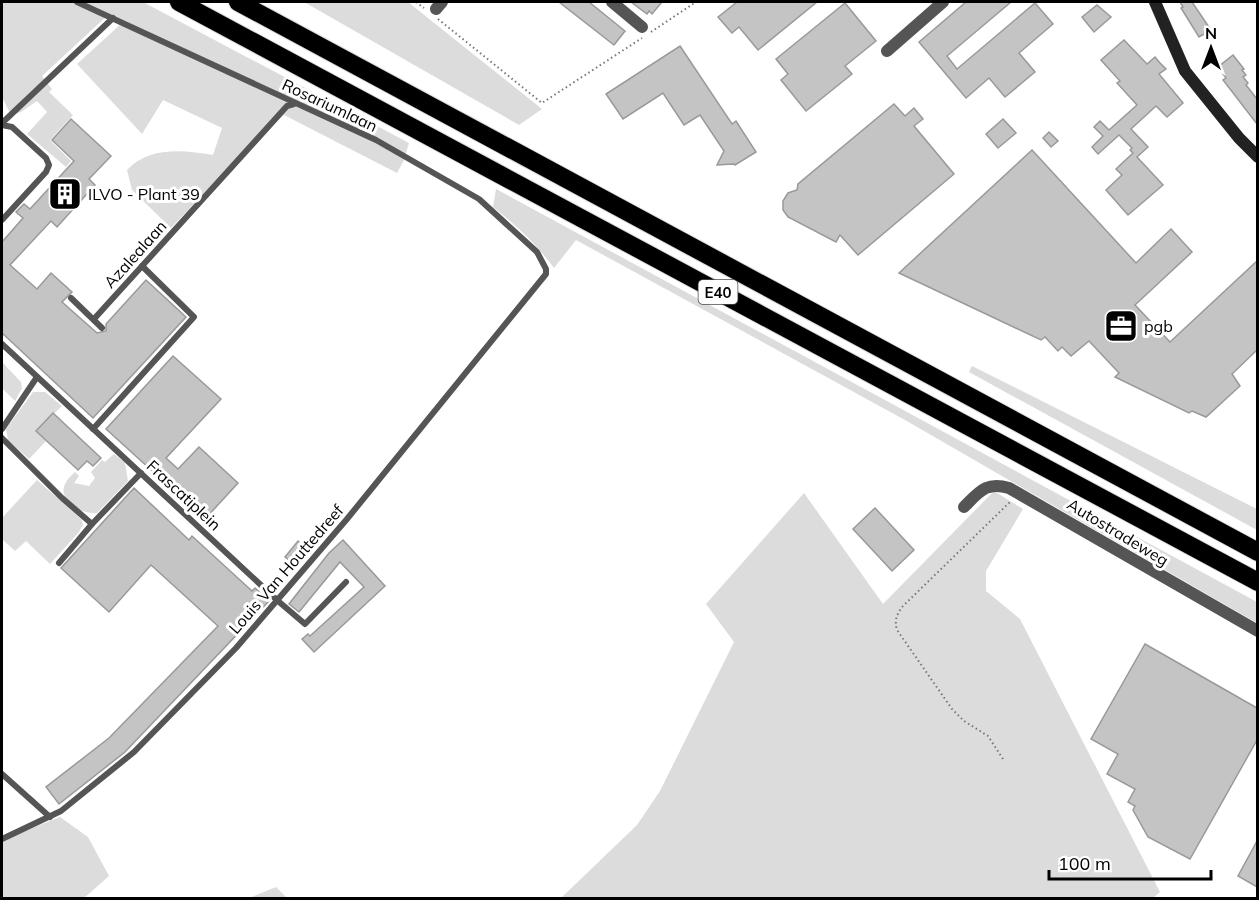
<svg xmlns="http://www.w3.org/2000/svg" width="1259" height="900" font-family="Mulish,sans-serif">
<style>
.green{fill:#dcdcdc}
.building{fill:#c4c4c4;stroke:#999;stroke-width:1.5}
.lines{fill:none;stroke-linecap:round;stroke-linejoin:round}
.highway-casing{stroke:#dbdbdb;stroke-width:20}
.path{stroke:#777;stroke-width:2;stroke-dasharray:1.5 3;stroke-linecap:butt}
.lane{stroke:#555;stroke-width:6}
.street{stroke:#555;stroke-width:12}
.secondary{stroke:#222;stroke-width:12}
.highway{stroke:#000;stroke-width:18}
.labels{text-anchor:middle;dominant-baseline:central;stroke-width:6;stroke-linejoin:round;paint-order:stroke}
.shield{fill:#fff;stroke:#4c4c4c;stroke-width:1.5}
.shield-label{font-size:15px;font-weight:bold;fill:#000}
.street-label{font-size:16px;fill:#000;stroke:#fff}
.poi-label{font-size:16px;fill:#000;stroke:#fff;text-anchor:start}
</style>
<rect width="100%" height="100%" fill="#fff"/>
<g class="green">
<path d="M2,2h141l266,141 -5,17 -7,13 -113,-58 -18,13 -95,100 -39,-38 -5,-20c22,-24 57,-20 86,-15l9,-27 -59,-28 -21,34 -65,-70 45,-41 -14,-8 -66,61 10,13 -3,3 24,23 -23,25 21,21 -5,6 -39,-33 20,-22 -10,-11 -16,11 -10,3 -9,-18z"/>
<polygon points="304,2 408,2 542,109 519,125"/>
<path d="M496,189l761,413v21l-352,-203 -329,-180 -22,28c-18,-24 -37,-42 -61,-61z"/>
<polygon points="2,362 21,382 22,388 15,401 2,388"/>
<polygon points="972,366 1257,509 1257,530 969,372"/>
<polygon points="33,392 45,392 62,406 36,431 46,441 29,459 8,440 6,429"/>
<path d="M114,454l11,9 3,18 -31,32c-14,2 -40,-12 -32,-29 2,-5 6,-8 10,-12l4,4 -5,7 15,3 6,-8 -4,-6 11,-12 3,2z"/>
<polygon points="37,480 81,519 83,524 79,532 50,564 26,541 15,551 2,539 2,518"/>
<polygon points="994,491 1023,509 986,571 986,591 1020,619 1160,892 1153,898 561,898 637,825 660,791 734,642 706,604 804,493 883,604"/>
<polygon points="60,817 88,837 109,876 84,898 2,898 2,840"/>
<polygon points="276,887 287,898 249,898"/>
</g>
<g class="building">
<polygon points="559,2 589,2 625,31 614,45"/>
<polygon points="631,2 662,2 652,14 649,11 647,14"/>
<polygon points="737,2 817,2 758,50 739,27 732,33 718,17"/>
<polygon points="966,2 1011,2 947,56 957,69 1035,3 1053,24 1019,53 1035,72 1005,97 989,78 966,98 919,42"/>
<polygon points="1180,2 1192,2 1211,30 1199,37 1181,8 1183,7"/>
<polygon points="845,3 876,41 845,66 852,74 806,111 781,80 788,74 776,59"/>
<polygon points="1097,5 1111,17 1094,32 1082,17"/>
<polygon points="1124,40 1147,64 1155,57 1160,63 1166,69 1159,74 1183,103 1167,117 1156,106 1131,129 1148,147 1137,157 1163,185 1128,215 1106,190 1122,175 1116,169 1133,153 1130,150 1132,148 1119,135 1098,154 1092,147 1103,136 1094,127 1100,121 1109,130 1137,105 1117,83 1120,81 1101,60"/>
<polygon points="680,46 732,124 736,121 756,152 735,165 734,164 717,165 724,151 700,115 684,125 663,93 623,119 606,94"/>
<polygon points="1233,55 1244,69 1242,70 1246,75 1243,77 1248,83 1246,85 1257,99 1257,124 1223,80 1226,78 1218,67"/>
<polygon points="894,104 905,116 914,108 923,119 914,126 954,174 858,255 840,235 836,242 788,217 783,210 783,201 788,193 797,190 798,184"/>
<polygon points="71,119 111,156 89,179 95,185 57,227 51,221 10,265 37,289 51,273 72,292 62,302 97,333 106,331 106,324 146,280 186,317 93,418 2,333 2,242 23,218 16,212 24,204 30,209 74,161 52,140"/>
<polygon points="1003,119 1016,133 998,148 986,134"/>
<polygon points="1049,132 1058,141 1051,147 1043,138"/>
<polygon points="1032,150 1136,263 1171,229 1192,252 1135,305 1170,342 1257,261 1257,350 1232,374 1240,386 1206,417 1192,411 1189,413 1115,377 1119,373 1089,341 1071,356 1062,347 1058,351 1045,337 1041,340 899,273"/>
<polygon points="173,356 221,399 166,458 178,469 199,447 238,483 205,519 106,429"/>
<polygon points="53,413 101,458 93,466 87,461 78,470 36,431"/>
<polygon points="134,488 189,540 192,536 252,591 255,588 269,601 125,752 59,804 46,787 109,738 218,626 151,565 109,612 61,568"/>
<polygon points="875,508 914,550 892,571 853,529"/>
<polygon points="343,540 385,586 314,652 302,639 308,634 310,636 364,587 340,562 299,612 289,604 329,553"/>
<polygon points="298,541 307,549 294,565 285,557"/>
<polygon points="1145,644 1257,708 1257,740 1190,859 1148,837 1133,810 1135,806 1128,802 1135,789 1107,774 1118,754 1091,739"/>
<polygon points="1257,841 1257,887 1238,876"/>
</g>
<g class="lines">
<g class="highway-casing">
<g id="highway">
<polyline points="179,2 1258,582"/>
<polyline points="238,2 1258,552"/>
</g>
</g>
<g class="path">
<polyline points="416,2 424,8"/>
<polyline points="438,19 542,103 642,38"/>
<polyline points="651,32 696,2"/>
<path d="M1003,759l-15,-23 -24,-15 -12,-12 -55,-79c-3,-10 0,-16 6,-24l108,-105"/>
</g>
<g class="lane">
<polyline points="2,123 113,18"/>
<polyline points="2,125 12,127 46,158 49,165 46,172 2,220"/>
<polyline points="71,298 102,328"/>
<polyline points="94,319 287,106 294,104"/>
<polyline points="2,344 278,601 305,624 346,582"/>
<polyline points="2,429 37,377"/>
<polyline points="93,429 194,317 142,266"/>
<polyline points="2,438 62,498 92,524 141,473"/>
<polyline points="59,563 92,524"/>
<polyline points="2,774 50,817"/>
<polyline points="2,839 61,811 134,752 236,648 347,519 546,274 546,269 537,252 479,199 376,140 77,2"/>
</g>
<g class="street">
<polyline points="612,2 642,27"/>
<polyline points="436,9 442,2"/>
<polyline points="887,51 943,2"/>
<path d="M964,507c15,-15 22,-26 45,-19l249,143"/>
</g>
<polyline class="secondary" points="1155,2 1185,71 1239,138 1258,157"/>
<use href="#highway" class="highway"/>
</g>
<defs>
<g id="building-square" transform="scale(1.725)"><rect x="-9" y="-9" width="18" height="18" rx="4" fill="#000" stroke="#fff"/><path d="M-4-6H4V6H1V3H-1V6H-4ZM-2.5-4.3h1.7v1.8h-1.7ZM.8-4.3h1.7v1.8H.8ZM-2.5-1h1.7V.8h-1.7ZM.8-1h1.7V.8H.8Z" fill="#fff"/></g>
<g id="office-square" transform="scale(1.725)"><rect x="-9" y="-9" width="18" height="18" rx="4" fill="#000" stroke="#fff"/><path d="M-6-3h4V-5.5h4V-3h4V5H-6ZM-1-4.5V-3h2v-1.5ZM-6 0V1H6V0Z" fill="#fff"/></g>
</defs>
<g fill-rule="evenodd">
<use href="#building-square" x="65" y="194"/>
<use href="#office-square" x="1121" y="326"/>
</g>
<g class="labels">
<rect class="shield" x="698.5" y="280" width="39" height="24" rx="4.5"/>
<g class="shield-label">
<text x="718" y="292">E40</text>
</g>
<g class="street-label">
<text transform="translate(330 105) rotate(25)">Rosariumlaan</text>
<text transform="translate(135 254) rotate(-48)">Azalealaan</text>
<text transform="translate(184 495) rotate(43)">Frascatiplein</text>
<text transform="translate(1118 532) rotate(31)">Autostradeweg</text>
<text transform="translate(286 569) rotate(-49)">Louis Van Houttedreef</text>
</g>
<g class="poi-label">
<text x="88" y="194">ILVO - Plant 39</text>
<text x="1144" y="326">pgb</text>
</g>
</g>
<rect width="1259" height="900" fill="none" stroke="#000000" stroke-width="6"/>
<g transform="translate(1211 48)" stroke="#ffffff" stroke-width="4.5" paint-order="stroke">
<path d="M0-4.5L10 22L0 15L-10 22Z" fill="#000000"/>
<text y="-9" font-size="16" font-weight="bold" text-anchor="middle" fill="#000000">N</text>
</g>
<path d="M1049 870v9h162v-9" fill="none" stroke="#000000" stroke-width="3"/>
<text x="1058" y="870" font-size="18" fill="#000000" stroke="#ffffff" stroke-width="4.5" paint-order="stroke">100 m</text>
</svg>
